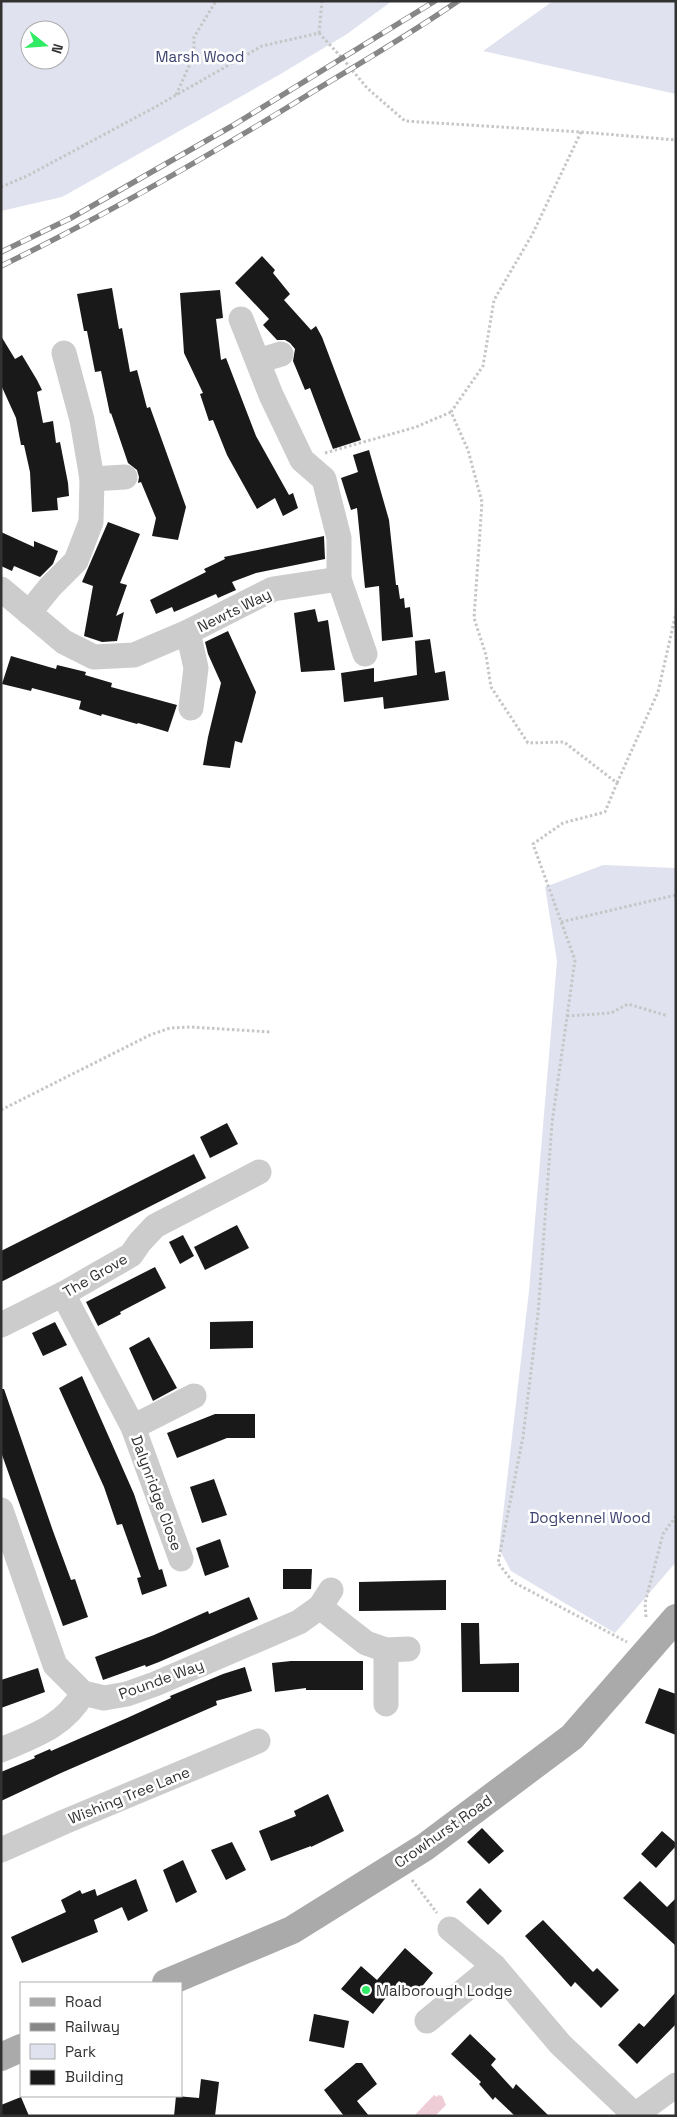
<svg xmlns="http://www.w3.org/2000/svg" width="677" height="2117" font-family="'Space Grotesk',sans-serif">
<style>
.green{fill:#e0e3ef;fill-rule:evenodd}
.water{fill:#efcdd6}
.building{fill:#191919}
.lines{fill:none;stroke-linecap:round;stroke-linejoin:round}
.path{stroke:#c6c6c6;stroke-width:3;stroke-dasharray:2.5 2.5;stroke-linecap:butt}
.minor{stroke:#ccc;stroke-width:25}
.major{stroke:#aaa;stroke-width:28}
.rail-casing{stroke:#878787;stroke-width:5.5}
.rail{stroke:#fff;stroke-width:4;stroke-dasharray:11;stroke-linecap:butt}
.poi-dot{fill:#32eb64;stroke:#fff;stroke-width:2}
.labels{text-anchor:middle;dominant-baseline:central;stroke-width:5;stroke-linejoin:round;paint-order:stroke}
.park-label{font-size:15px;fill:#3d4370;stroke:#fff}
.street-label{font-size:15px;fill:#323232;stroke:#fff}
.poi-label{font-size:15px;fill:#323232;stroke:#fff;text-anchor:start}
</style>
<rect width="100%" height="100%" fill="#fff"/>
<g class="green">
<path d="M1,1h391l-45,33 -68,41 -217,122 -61,14zM30,30h30v30h-30z"/>
<polygon points="553,1 676,1 676,94 483,51"/>
<polygon points="603,865 676,868 676,1562 615,1633 511,1571 499,1549 529,1291 557,961 545,887"/>
</g>
<polygon class="water" points="434,2095 437,2097 438,2095 442,2096 446,2105 435,2116 414,2116"/>
<g class="building">
<polygon points="262,256 275,270 273,273 290,294 284,300 311,330 316,326 322,337 361,440 333,449 310,388 305,390 293,361 295,349 290,343 285,340 277,340 263,325 269,319 235,283"/>
<polygon points="112,288 119,329 122,328 130,372 137,370 147,408 150,407 186,507 178,540 152,536 156,518 141,482 138,483 139,477 137,470 128,463 111,413 110,414 101,371 95,372 87,331 84,331 77,294"/>
<polygon points="220,290 223,318 216,319 221,360 226,358 256,436 289,495 293,493 298,508 283,516 275,498 257,509 227,455 213,420 209,421 200,394 203,393 184,353 180,293"/>
<polygon points="1,336 15,359 22,355 37,380 42,390 37,392 43,423 53,421 56,443 60,442 68,483 69,496 57,498 58,510 32,512 30,472 24,445 21,445 16,418 1,385"/>
<polygon points="369,450 389,520 396,585 398,585 400,599 404,598 405,608 410,607 413,637 382,641 379,586 365,588 357,508 351,510 341,478 358,472 353,455"/>
<polygon points="108,522 140,534 120,583 127,585 116,616 124,612 117,641 102,642 84,636 93,586 82,582"/>
<polygon points="1,532 34,547 34,541 58,551 53,564 40,577 14,566 12,571 1,566"/>
<polygon points="324,536 325,559 256,573 232,582 236,590 218,598 216,594 174,612 172,607 156,614 150,600 206,572 204,569 225,559 224,557"/>
<polygon points="315,609 318,622 328,620 335,670 301,672 294,613"/>
<polygon points="228,631 256,692 242,743 235,741 230,768 203,765 208,737 221,683 208,654 205,642"/>
<polygon points="430,639 435,673 445,671 449,700 384,709 383,697 344,702 341,673 374,668 374,682 417,675 415,641"/>
<polygon points="11,656 56,669 57,665 86,672 85,675 112,683 111,687 177,705 168,732 138,723 137,724 102,714 101,716 79,709 81,701 32,688 31,691 2,684"/>
<polygon points="227,1123 238,1144 210,1158 200,1137"/>
<polygon points="194,1154 206,1178 1,1282 1,1251"/>
<polygon points="237,1225 249,1248 205,1270 194,1247"/>
<polygon points="183,1235 194,1256 180,1264 169,1242"/>
<polygon points="155,1267 166,1288 120,1312 121,1314 98,1326 86,1302"/>
<polygon points="253,1321 253,1348 210,1349 210,1322"/>
<polygon points="55,1322 67,1345 43,1356 32,1333"/>
<polygon points="149,1337 177,1388 153,1401 129,1348"/>
<polygon points="82,1376 134,1494 159,1570 162,1569 167,1586 142,1595 137,1578 141,1577 122,1524 117,1525 104,1487 59,1388"/>
<polygon points="1,1389 4,1389 53,1531 71,1580 75,1579 88,1617 63,1626 1,1452"/>
<polygon points="215,1414 255,1414 255,1438 227,1438 177,1458 167,1433"/>
<polygon points="214,1479 227,1515 202,1523 190,1487"/>
<polygon points="220,1539 229,1567 205,1576 196,1548"/>
<polygon points="283,1569 312,1569 311,1589 283,1589"/>
<polygon points="446,1580 446,1610 359,1611 359,1582"/>
<polygon points="249,1597 258,1619 159,1662 146,1667 145,1665 103,1680 95,1657 154,1635 208,1611 209,1614"/>
<polygon points="461,1623 479,1623 480,1664 519,1663 519,1692 462,1692"/>
<polygon points="291,1661 363,1661 363,1690 306,1690 306,1688 275,1692 272,1663"/>
<polygon points="245,1667 252,1691 216,1701 217,1705 61,1773 1,1801 1,1772 35,1758 34,1756 50,1749 51,1751 127,1718 171,1698 170,1696 223,1674"/>
<polygon points="38,1668 45,1692 1,1708 1,1680"/>
<polygon points="659,1688 676,1694 676,1735 645,1723"/>
<polygon points="328,1794 344,1831 311,1847 311,1846 271,1861 259,1831 296,1816 294,1811"/>
<polygon points="482,1828 504,1851 489,1864 467,1842"/>
<polygon points="662,1831 676,1843 676,1846 656,1868 641,1854"/>
<polygon points="232,1842 246,1870 226,1880 211,1850"/>
<polygon points="183,1860 197,1892 176,1903 163,1870"/>
<polygon points="136,1879 148,1911 128,1921 122,1907 94,1920 98,1932 22,1963 11,1937 66,1912 61,1900 80,1890 82,1894 95,1889 97,1896"/>
<polygon points="640,1881 667,1907 676,1898 676,1946 623,1898"/>
<polygon points="480,1888 502,1911 488,1925 466,1902"/>
<polygon points="543,1920 593,1972 597,1968 619,1990 601,2008 575,1982 571,1987 525,1936"/>
<polygon points="405,1948 433,1973 415,1995 399,1981 373,2014 341,1989 361,1966 377,1980"/>
<polygon points="676,1992 676,2024 637,2064 618,2045 639,2023 644,2027"/>
<polygon points="314,2014 349,2021 344,2048 309,2041"/>
<polygon points="470,2034 496,2059 491,2065 513,2089 516,2084 549,2116 515,2116 495,2097 493,2100 479,2084 481,2082 451,2054"/>
<polygon points="356,2063 362,2063 377,2084 357,2101 369,2116 344,2116 324,2090"/>
<polygon points="201,2079 219,2082 215,2116 174,2116 176,2096 199,2098"/>
<polygon points="21,2097 29,2116 1,2116 1,2105"/>
</g>
<g class="lines">
<g class="path">
<polyline points="319,33 343,59 367,88 405,121 581,132 676,140"/>
<polyline points="319,33 322,1"/>
<polyline points="176,95 194,55 194,37 216,1"/>
<polyline points="581,132 532,235 494,300 483,366 451,412 468,450 482,502 474,618 486,655 491,687 528,743 564,742 617,783 605,812 563,823 533,844 575,960 552,1123 538,1314 523,1437 498,1563 513,1582 627,1642"/>
<polyline points="1,187 27,176 157,106 262,46 319,33"/>
<polyline points="325,453 416,427 451,412"/>
<polyline points="617,783 658,692 676,613"/>
<polyline points="561,922 676,895"/>
<polyline points="567,1016 611,1013 628,1004 668,1016"/>
<polyline points="1,1110 150,1035 170,1028 190,1027 271,1032"/>
<polyline points="646,1617 645,1603 663,1534 676,1516"/>
<polyline points="412,1880 437,1913"/>
</g>
<g class="minor">
<polyline points="241,319 271,395 302,460 324,479 339,538 339,579 365,654"/>
<polyline points="258,361 281,354"/>
<polyline points="92,479 125,477"/>
<polyline points="1,589 64,642 94,657 134,655 188,632 273,589 339,579"/>
<polyline points="29,613 50,587 76,561 91,522 92,479 82,420 64,353"/>
<polyline points="188,632 196,668 191,708"/>
<polyline points="63,1294 133,1427 181,1559"/>
<polyline points="1,1325 63,1294 131,1255 140,1242 155,1226 259,1172"/>
<polyline points="133,1427 194,1396"/>
<polyline points="1,1510 55,1665 83,1693 104,1698 127,1694 155,1684 299,1622 320,1607 331,1590"/>
<polyline points="320,1607 366,1643 386,1650 408,1649"/>
<polyline points="386,1650 386,1704"/>
<path d="M1,1750c33,-14 64,-24 82,-57"/>
<polyline points="1,1850 64,1822 258,1741"/>
<polyline points="450,1929 494,1966 560,2044 636,2116"/>
<polyline points="427,2021 494,1966"/>
<polyline points="635,2115 676,2085"/>
</g>
<g class="major">
<polyline points="166,1983 292,1930 425,1847 572,1737 676,1618"/>
<polyline points="1,2057 21,2048"/>
</g>
<g class="rail-casing">
<g id="rail">
<polyline points="1,252 71,218 232,126 435,1"/>
<path d="M1,266c105,-51 206,-109 305,-170 51,-31 103,-61 152,-95"/>
</g>
</g>
<use href="#rail" class="rail"/>
</g>
<circle class="poi-dot" cx="366" cy="1990" r="5"/>
<g class="labels">
<g class="park-label">
<text x="200" y="56">Marsh Wood</text>
<text x="590" y="1517">Dogkennel Wood</text>
</g>
<g class="street-label">
<text transform="translate(234 610) rotate(-26)">Newts Way</text>
<text transform="translate(95 1275) rotate(-30)">The Grove</text>
<text transform="translate(157 1493) rotate(70)">Dalynridge Close</text>
<text transform="translate(161 1679) rotate(-20)">Pounde Way</text>
<text transform="translate(129 1795) rotate(-22)">Wishing Tree Lane</text>
<text transform="translate(443 1831) rotate(-35)">Crowhurst Road</text>
</g>
<g class="poi-label">
<text x="376" y="1990">Malborough Lodge</text>
</g>
</g>
<rect width="677" height="2117" fill="none" stroke="#323232" stroke-width="5"/>
<rect x="20" y="1982" width="162" height="115" fill="#ffffff" stroke="#adadad"/>
<rect x="30" y="1998" width="25" height="8" fill="#aaaaaa" stroke="#adadad"/>
<text x="65" y="2007" font-size="15" fill="#323232">Road</text>
<rect x="30" y="2023" width="25" height="8" fill="#878787" stroke="#adadad"/>
<text x="65" y="2032" font-size="15" fill="#323232">Railway</text>
<rect x="30" y="2044" width="25" height="15" fill="#e0e3ef" stroke="#adadad"/>
<text x="65" y="2057" font-size="15" fill="#323232">Park</text>
<rect x="30" y="2070" width="25" height="15" fill="#191919" stroke="#adadad"/>
<text x="65" y="2082" font-size="15" fill="#323232">Building</text>
<g transform="translate(45 45) rotate(107)"><circle r="24" fill="#ffffff" stroke="#adadad"/>
<path d="M0-4L9 19L0 12L-9 19Z" fill="#32eb64"/>
<text y="-8" font-size="14" font-weight="bold" text-anchor="middle" fill="#323232">N</text>
</g>
</svg>
